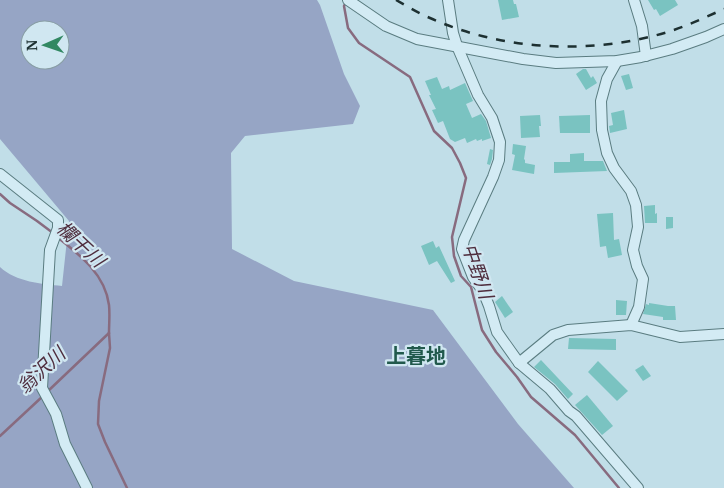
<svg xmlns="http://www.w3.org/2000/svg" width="724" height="488" font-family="Merriweather,'Noto Sans JP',serif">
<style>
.green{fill:#96a5c5;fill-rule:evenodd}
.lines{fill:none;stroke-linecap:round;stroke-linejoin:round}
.stream{stroke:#886b7f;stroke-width:2.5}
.building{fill:#7ac3c1}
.street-casing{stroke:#5a7c80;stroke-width:12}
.street{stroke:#d3ebf4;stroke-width:10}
.rail{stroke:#1d3031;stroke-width:2.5;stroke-dasharray:9 9;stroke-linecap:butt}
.labels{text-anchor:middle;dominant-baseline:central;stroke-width:4.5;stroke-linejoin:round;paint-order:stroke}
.water-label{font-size:19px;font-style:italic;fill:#4f2e3e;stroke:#d0e7f1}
.quarter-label{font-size:20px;font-weight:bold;fill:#21594c;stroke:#d0e7f1}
</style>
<rect width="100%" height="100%" fill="#c1dee8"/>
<path class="green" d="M0,0h317l3,5 24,69 16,32 -7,18 -108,12 -14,17 1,96 62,32 139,29 85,114 56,64h-574v-221c16,15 42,17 62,19l7,-65 -69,-82zM30,30h30v30h-30z"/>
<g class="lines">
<g class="stream">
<polyline points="346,2 344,6 348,28 359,43 410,77 434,131 452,148 460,163 466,178 452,237 454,256 461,276 471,287 482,330 496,352 517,377 531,397 575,435 619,488"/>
<polyline points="0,194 10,203 37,221 53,233"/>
<path d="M57,237c23,18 48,37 52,68 1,9 0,19 0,28"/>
<polyline points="109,333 110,348 99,401 98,424 105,442 127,488"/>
<polyline points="47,392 109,333"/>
<polyline points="0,436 43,396"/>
</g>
</g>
<g class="building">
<polygon points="498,0 513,0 514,4 516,4 519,17 502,20"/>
<polygon points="648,0 675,0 678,5 660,16 656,9 654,10"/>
<polygon points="583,69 586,69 591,78 593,76 597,83 586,90 576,74"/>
<polygon points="629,74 633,88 626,90 621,76"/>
<polygon points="437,77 442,89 449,86 450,90 465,83 473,101 466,104 472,118 481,114 486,121 491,138 482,141 482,139 477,141 476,139 467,143 465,138 455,142 450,139 443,121 438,123 432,110 436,109 429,95 431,95 425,81"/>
<polygon points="624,110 627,129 610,133 609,126 613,125 611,113"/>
<polygon points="540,115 541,126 539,126 540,137 521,138 520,116"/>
<polygon points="590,115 590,133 560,133 559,116"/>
<polygon points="513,144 526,146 524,159 525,160 525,163 535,165 534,174 512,170 515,155 512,154"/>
<polygon points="490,149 493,150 492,159 490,165 487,164"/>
<polygon points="584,153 584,161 603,161 607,171 554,173 554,162 570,162 570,154"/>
<polygon points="655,205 655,214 657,213 657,223 645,223 644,206"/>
<polygon points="613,213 614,240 619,239 622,255 608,258 606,246 600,247 597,214"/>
<polygon points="666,217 673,217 673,228 666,229"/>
<polygon points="433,241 436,248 439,246 455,281 451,283 437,261 429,265 421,246"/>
<polygon points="502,296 513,312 505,318 495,302"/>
<polygon points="616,300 627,301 626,315 616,315"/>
<polygon points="649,303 668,306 675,306 676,320 663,320 663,317 643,314 646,304 649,305"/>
<polygon points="569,338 616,339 616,350 568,349"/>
<polygon points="541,360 573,394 568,399 555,384 534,367"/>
<polygon points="598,361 628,391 617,401 588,372"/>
<polygon points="643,365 651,376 643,381 635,370"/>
<polygon points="587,395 613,426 602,435 575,405"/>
</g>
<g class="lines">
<g class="street-casing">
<g id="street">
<polyline points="348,0 386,26 417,39 523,59 556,63 617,61 641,57 672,49 706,37 724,29"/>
<polyline points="448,0 453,33 457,46 478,95 492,118 500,142 499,160 493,177 464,240 462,249 473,277 483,291 489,306 497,332 519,363 550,389 569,411 576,416 638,488"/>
<polyline points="634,0 642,26 646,56"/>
<polyline points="617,61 607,79 601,101 602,130 607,153 614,168 631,191 636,205 638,227 633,250 637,266 643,279 639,307 631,325"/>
<polyline points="0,174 58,220 58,228 50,250 42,388 56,414 65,444 87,488"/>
<polyline points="519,363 553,335 568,330 631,325 680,337 724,334"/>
</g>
</g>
<use href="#street" class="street"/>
<path class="rail" d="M396,0c11,6 22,13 34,18 74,33 160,37 238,14 19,-6 38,-15 56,-23"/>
</g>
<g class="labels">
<g class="water-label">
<text transform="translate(81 244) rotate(43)">欄干川</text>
<text transform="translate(478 271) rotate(71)">中野川</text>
<text transform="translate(41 370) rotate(-43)">翁沢川</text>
</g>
<g class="quarter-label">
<text x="416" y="355">上暮地</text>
</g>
</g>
<g transform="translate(45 45) rotate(268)"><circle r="24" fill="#d0e7f1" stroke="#889ea4"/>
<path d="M0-4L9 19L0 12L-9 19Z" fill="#318862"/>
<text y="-8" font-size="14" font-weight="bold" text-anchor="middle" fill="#1d3031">N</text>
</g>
</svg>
